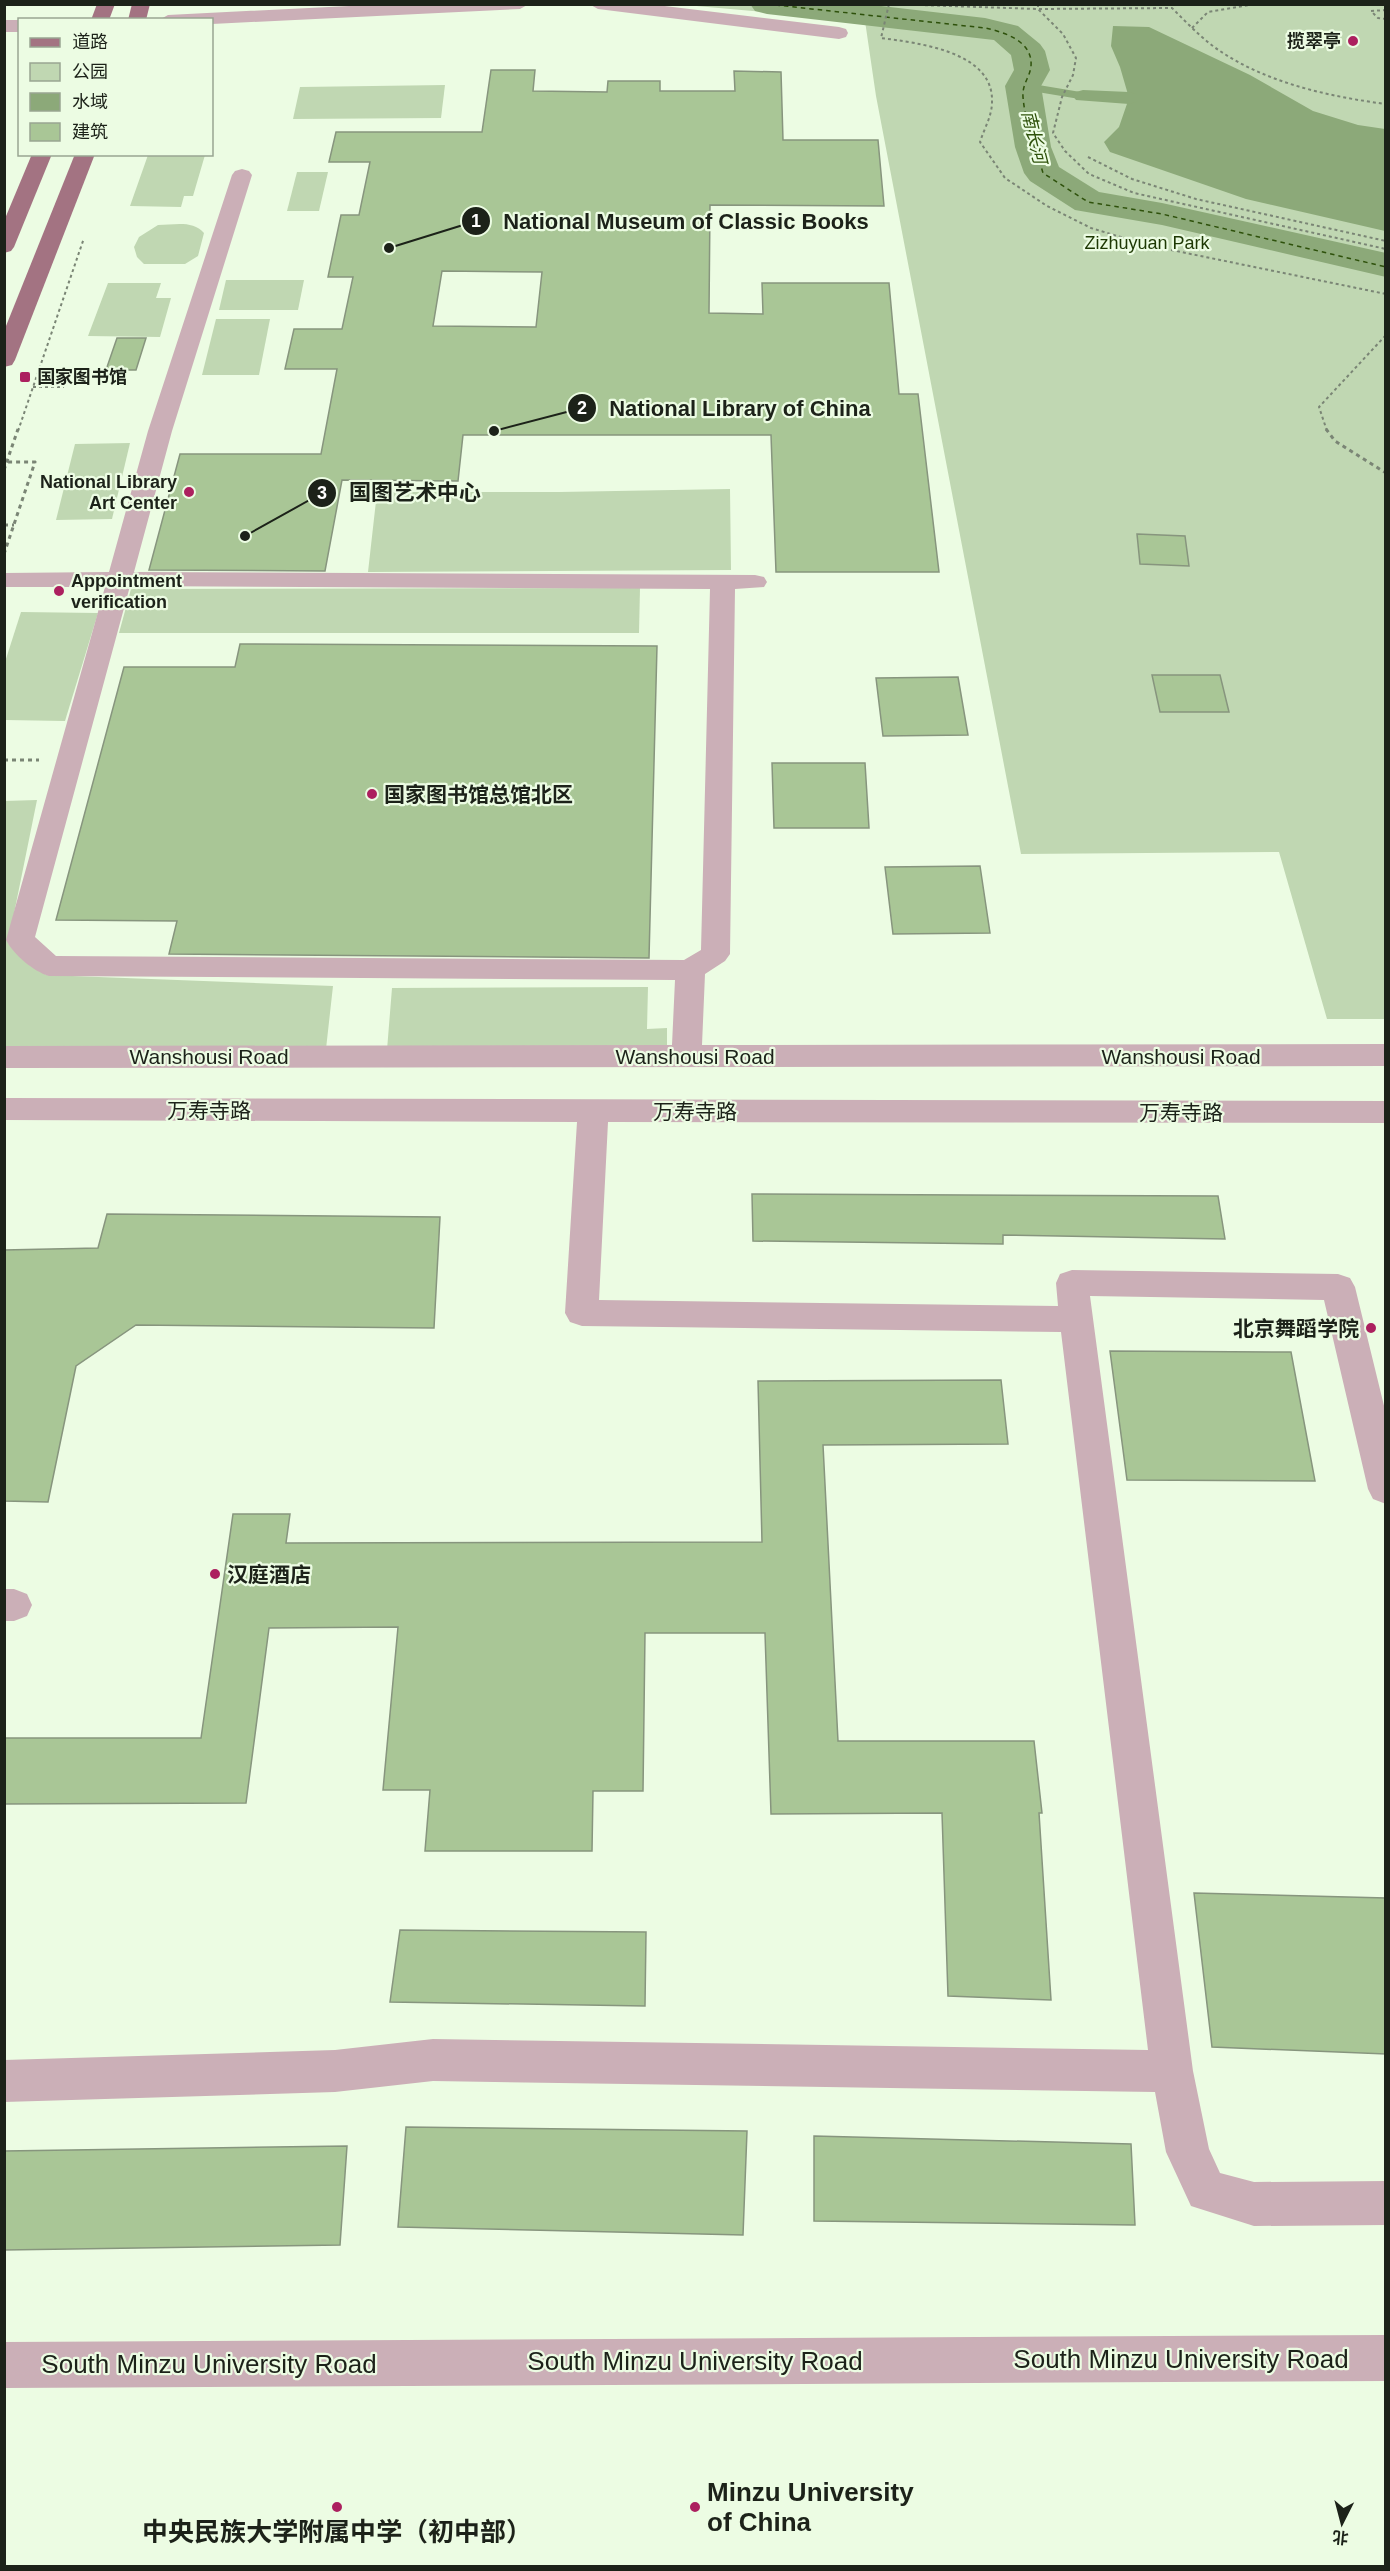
<svg xmlns="http://www.w3.org/2000/svg" width="1390" height="2571" font-family="Arial,'Noto Sans SC',sans-serif">
<style>
.green{fill:#c0d7b2}
.water{fill:#8ca979}
.lines{fill:none;stroke-linecap:round;stroke-linejoin:round}
.stream{stroke:#8ca979;stroke-width:7}
.canal{fill:#8ca979;fill-rule:evenodd}
.river{fill:#8ca979;fill-rule:evenodd}
.ferry{stroke:#2e510b;stroke-width:1.5;stroke-dasharray:4.5 4;stroke-linecap:butt}
.building{fill:#a9c696;stroke:#87957e;stroke-width:1.5;fill-rule:evenodd}
.path-far1{stroke:#7a8575;stroke-width:2;stroke-dasharray:3 3;stroke-linecap:butt}
.path{stroke:#7a8575;stroke-width:3;stroke-dasharray:4 4;stroke-linecap:butt}
.minor{fill:#cbafb7;fill-rule:evenodd}
.major{fill:#a37382;fill-rule:evenodd}
.poi-dot{fill:#ac205f;stroke:#ecfce3;stroke-width:2}
.labels{text-anchor:middle;dominant-baseline:central;stroke-width:4.5;stroke-linejoin:round;paint-order:stroke}
.far-poi-label{font-size:18px;font-weight:bold;fill:#1c2219;stroke:#ecfce3;text-anchor:end}
.far-water-label{font-size:18px;font-style:italic;fill:#2e510b;stroke:#ecfce3}
.far-park-label{font-size:18px;fill:#1d3803;stroke:#ecfce3}
.poi-label{font-size:21px;font-weight:bold;fill:#1c2219;stroke:#ecfce3;text-anchor:start}
.street-label{font-size:21px;fill:#1c2219;stroke:#ecfce3}
.near-street-label{font-size:26px;fill:#1c2219;stroke:#ecfce3}
.near-poi-label{font-size:26px;font-weight:bold;fill:#1c2219;stroke:#ecfce3;text-anchor:start}
.leader{fill:none;stroke:#1c2219;stroke-width:2}
.callout-dot{fill:#1c2219;stroke:#ecfce3;stroke-width:2}
.mark-label{font-size:18px;text-anchor:middle;font-weight:bold;fill:#fff}
.callout-label{font-size:22px;text-anchor:middle;font-weight:bold;fill:#1c2219;stroke:#ecfce3;stroke-width:4.5;stroke-linejoin:round;paint-order:stroke}
</style>
<rect width="100%" height="100%" fill="#ecfce3"/>
<g class="green">
<polygon points="685,5 1385,5 1385,1019 1327,1019 1279,852 1021,854 876,96 865,21"/>
<polygon points="445,85 441,118 293,119 300,87"/>
<polygon points="148,155 205,155 193,196 184,196 181,207 130,206"/>
<polygon points="297,172 328,172 319,211 287,211"/>
<path d="M158,225c16,0 35,-5 46,8l-6,23 -13,8h-41l-7,-7 -3,-10 5,-10z"/>
<polygon points="226,280 304,280 298,310 219,310"/>
<polygon points="108,283 161,283 156,298 171,298 160,337 88,336"/>
<polygon points="216,319 270,319 259,375 202,375"/>
<polygon points="130,443 112,519 56,520 75,444"/>
<polygon points="730,489 731,570 368,572 376,501 385,492 559,492"/>
<polygon points="640,588 639,633 119,633 131,589"/>
<polygon points="21,612 98,613 65,721 5,720 5,662"/>
<polygon points="37,800 8,943 46,975 333,986 326,1049 5,1048 4,801"/>
<polygon points="648,987 647,1029 667,1028 667,1050 387,1050 392,988"/>
</g>
<polygon class="water" points="1113,26 1149,27 1250,75 1313,111 1358,125 1385,129 1385,231 1246,199 1110,152 1104,142 1119,127 1129,98 1120,67 1111,46"/>
<g class="lines">
<polyline class="stream" points="1023,86 1083,96"/>
<polygon class="canal" points="1083,90 1129,92 1136,94 1139,98 1136,102 1129,104 1076,100 1073,96 1076,92"/>
<polygon class="river" points="750,4 864,4 985,18 1018,26 1040,44 1045,51 1050,70 1041,86 1051,147 1059,167 1099,192 1162,203 1386,253 1386,277 1162,225 1075,210 1030,181 1024,173 1015,147 1005,86 1014,70 1011,55 994,40 767,14 755,11"/>
<path class="ferry" d="M767,4l218,24c19,4 48,13 46,38 -1,11 -9,18 -8,31 2,26 13,51 20,76l45,29 74,12 224,53"/>
</g>
<g class="building">
<path d="M491,70h44l-2,21 74,1 1,-11h52v10h75l-1,-20 47,1 2,68h95l6,66 -174,-1 -1,108 54,1 -1,-31h127l10,111h19l21,178h-163l-5,-137h-308l-5,46 -116,-1 -17,91 -176,-1 31,-116h141l16,-85h-52l9,-40h48l11,-52h-25l13,-62h18l11,-53h-41l7,-30h146zM442,271l100,1 -6,55 -103,-1z"/>
<polygon points="117,338 146,338 136,370 106,370"/>
<polygon points="1137,534 1185,536 1189,566 1140,564"/>
<polygon points="240,644 657,646 649,958 169,954 177,921 56,920 124,667 235,667"/>
<polygon points="1152,675 1220,675 1229,712 1160,712"/>
<polygon points="958,677 968,735 883,736 876,678"/>
<polygon points="772,763 865,763 869,828 774,828"/>
<polygon points="980,866 990,933 893,934 885,867"/>
<polygon points="752,1194 1218,1196 1225,1239 1003,1235 1003,1244 753,1241"/>
<polygon points="107,1214 440,1217 434,1328 136,1325 76,1366 48,1502 4,1501 4,1250 98,1248"/>
<polygon points="1110,1351 1291,1352 1315,1481 1127,1480"/>
<polygon points="1001,1380 1008,1444 823,1445 838,1741 1034,1741 1042,1813 1039,1813 1051,2000 948,1996 942,1813 771,1814 765,1633 645,1633 643,1791 593,1791 592,1851 425,1851 430,1790 383,1790 398,1627 269,1628 246,1803 4,1804 4,1738 201,1738 233,1514 290,1514 286,1543 762,1542 758,1381"/>
<polygon points="1194,1893 1386,1898 1386,2054 1212,2047"/>
<polygon points="400,1930 646,1932 645,2006 390,2002"/>
<polygon points="406,2127 747,2131 743,2235 398,2227"/>
<polygon points="814,2136 1131,2144 1135,2225 814,2221"/>
<polygon points="347,2146 340,2245 4,2250 4,2151"/>
</g>
<g class="lines">
<g class="path-far1">
<path d="M889,4l-8,34c36,5 113,13 111,64 0,14 -8,27 -12,40l25,36 42,28 44,22 56,17 239,49"/>
<polyline points="889,4 1038,9 1063,34 1076,58 1073,75 1062,97 1053,133 1065,151 1089,174 1134,193 1386,249"/>
<path d="M1038,4v5l134,-1c15,15 30,31 48,43 47,32 111,46 166,53"/>
<polyline points="1386,10 1371,11 1378,18 1386,19"/>
<polyline points="1192,28 1208,12 1255,4"/>
<polyline points="1088,157 1132,179 1196,199 1386,241"/>
<polyline points="33,387 64,387"/>
<polyline points="18,431 84,238"/>
<polyline points="1327,431 1319,407 1386,335"/>
</g>
<g class="path">
<polyline points="1326,429 1335,441 1386,473"/>
<polyline points="4,470 18,429"/>
<polyline points="4,525 14,525"/>
<polyline points="4,554 35,462 7,462"/>
<polyline points="4,760 39,760"/>
</g>
<g class="minor">
<polygon points="389,4 529,4 520,9 212,24 212,20 159,20 168,15"/>
<polygon points="589,4 648,4 839,27 846,29 848,33 846,37 839,39 598,9"/>
<rect x="4" y="20" width="16" height="12"/>
<path d="M242,169l7,2 3,4 -80,256 -38,141 621,3 9,2 3,5 -3,5 -29,2 -5,365 -5,7 -20,13 -3,71 684,-1v22l-1382,2v-22l668,-1 3,-65 -626,-4c-16,-5 -35,-21 -43,-36l99,-353h-101v-14l105,-1 39,-141 84,-256 3,-4zM130,586l580,3 -9,361 -17,10 -628,-4 -21,-19z"/>
<polygon points="4,1098 1386,1101 1386,1123 608,1122 599,1300 1058,1306 1056,1283 1060,1274 1072,1270 1338,1274 1350,1278 1355,1287 1386,1414 1386,1504 1373,1499 1368,1489 1324,1300 1090,1296 1193,2071 1209,2149 1220,2173 1254,2182 1386,2181 1386,2225 1254,2226 1191,2206 1166,2152 1155,2092 433,2081 335,2092 4,2102 4,2060 335,2050 433,2039 1148,2050 1061,1332 582,1326 570,1322 565,1313 577,1122 4,1120"/>
<polygon points="4,1589 14,1589 27,1594 32,1605 27,1616 14,1621 4,1621"/>
<polygon points="1386,2335 1386,2381 4,2388 4,2342"/>
</g>
<g class="major">
<polygon points="97,4 115,4 109,20 91,20"/>
<polygon points="132,4 150,4 146,20 128,20"/>
<polygon points="32,154 52,154 14,247 11,251 4,253 4,221"/>
<polygon points="75,154 95,154 15,360 12,365 4,367 4,331"/>
</g>
</g>
<g class="poi-dot">
<circle cx="1353" cy="41" r="6"/>
<rect x="19" y="371" width="12" height="12" rx="3"/>
<circle cx="189" cy="492" r="6"/>
<circle cx="59" cy="591" r="6"/>
<circle cx="372" cy="794" r="6"/>
<circle cx="1371" cy="1328" r="6"/>
<circle cx="215" cy="1574" r="6"/>
<circle cx="337" cy="2507" r="6"/>
<circle cx="695" cy="2507" r="6"/>
</g>
<g class="labels">
<g class="far-poi-label">
<text x="1341" y="41">揽翠亭</text>
<text x="37" y="377" text-anchor="start">国家图书馆</text>
<text x="177" y="482">National Library<tspan x="177" dy="21">Art Center</tspan></text>
<text x="71" y="581" text-anchor="start">Appointment<tspan x="71" dy="21">verification</tspan></text>
</g>
<g class="far-water-label">
<text transform="translate(1034 137) rotate(76)">南长河</text>
</g>
<g class="far-park-label">
<text x="1147" y="243">Zizhuyuan Park</text>
</g>
<g class="poi-label">
<text x="384" y="794">国家图书馆总馆北区</text>
<text x="1359" y="1328" text-anchor="end">北京舞蹈学院</text>
<text x="227" y="1574">汉庭酒店</text>
</g>
<g class="street-label">
<text x="209" y="1056">Wanshousi Road</text>
<text x="695" y="1056">Wanshousi Road</text>
<text x="1181" y="1056">Wanshousi Road</text>
<text x="209" y="1110">万寿寺路</text>
<text x="695" y="1111">万寿寺路</text>
<text x="1181" y="1112">万寿寺路</text>
</g>
<g class="near-street-label">
<text x="1181" y="2359">South Minzu University Road</text>
<text x="695" y="2361">South Minzu University Road</text>
<text x="209" y="2364">South Minzu University Road</text>
</g>
<g class="near-poi-label">
<text x="707" y="2492">Minzu University<tspan x="707" dy="30">of China</tspan></text>
<text x="337" y="2532" text-anchor="middle">中央民族大学附属中学（初中部）</text>
</g>
</g>
<path class="leader" d="M389 248L476 221M494 431L582 408M245 536L322 493"/>
<g class="callout-dot">
<circle cx="389" cy="248" r="6"/>
<circle cx="494" cy="431" r="6"/>
<circle cx="245" cy="536" r="6"/>
<circle cx="476" cy="221" r="15"/>
<circle cx="582" cy="408" r="15"/>
<circle cx="322" cy="493" r="15"/>
</g>
<g class="mark-label">
<text x="476" y="227">1</text>
<text x="582" y="414">2</text>
<text x="322" y="499">3</text>
</g>
<g class="callout-label">
<text x="686" y="229">National Museum of Classic Books</text>
<text x="740" y="416">National Library of China</text>
<text x="415" y="500">国图艺术中心</text>
</g>
<rect width="1390" height="2571" fill="none" stroke="#1c2219" stroke-width="12"/>
<rect x="18" y="18" width="195" height="138" fill="#ecfce3" stroke="#99a592" stroke-width="1.5"/>
<rect x="30" y="38" width="30" height="9" fill="#a37382" stroke="#99a592" stroke-width="1.5"/>
<text x="72" y="48" font-size="18" fill="#1c2219">道路</text>
<rect x="30" y="63" width="30" height="18" fill="#c0d7b2" stroke="#99a592" stroke-width="1.5"/>
<text x="72" y="78" font-size="18" fill="#1c2219">公园</text>
<rect x="30" y="93" width="30" height="18" fill="#8ca979" stroke="#99a592" stroke-width="1.5"/>
<text x="72" y="108" font-size="18" fill="#1c2219">水域</text>
<rect x="30" y="123" width="30" height="18" fill="#a9c696" stroke="#99a592" stroke-width="1.5"/>
<text x="72" y="138" font-size="18" fill="#1c2219">建筑</text>
<g transform="translate(1342 2523) rotate(186)" stroke="#ecfce3" stroke-width="4.5" paint-order="stroke">
<path d="M0-4.5L10 22L0 15L-10 22Z" fill="#1c2219"/>
<text y="-9" font-size="16" font-weight="bold" text-anchor="middle" fill="#1c2219">北</text>
</g>
</svg>
